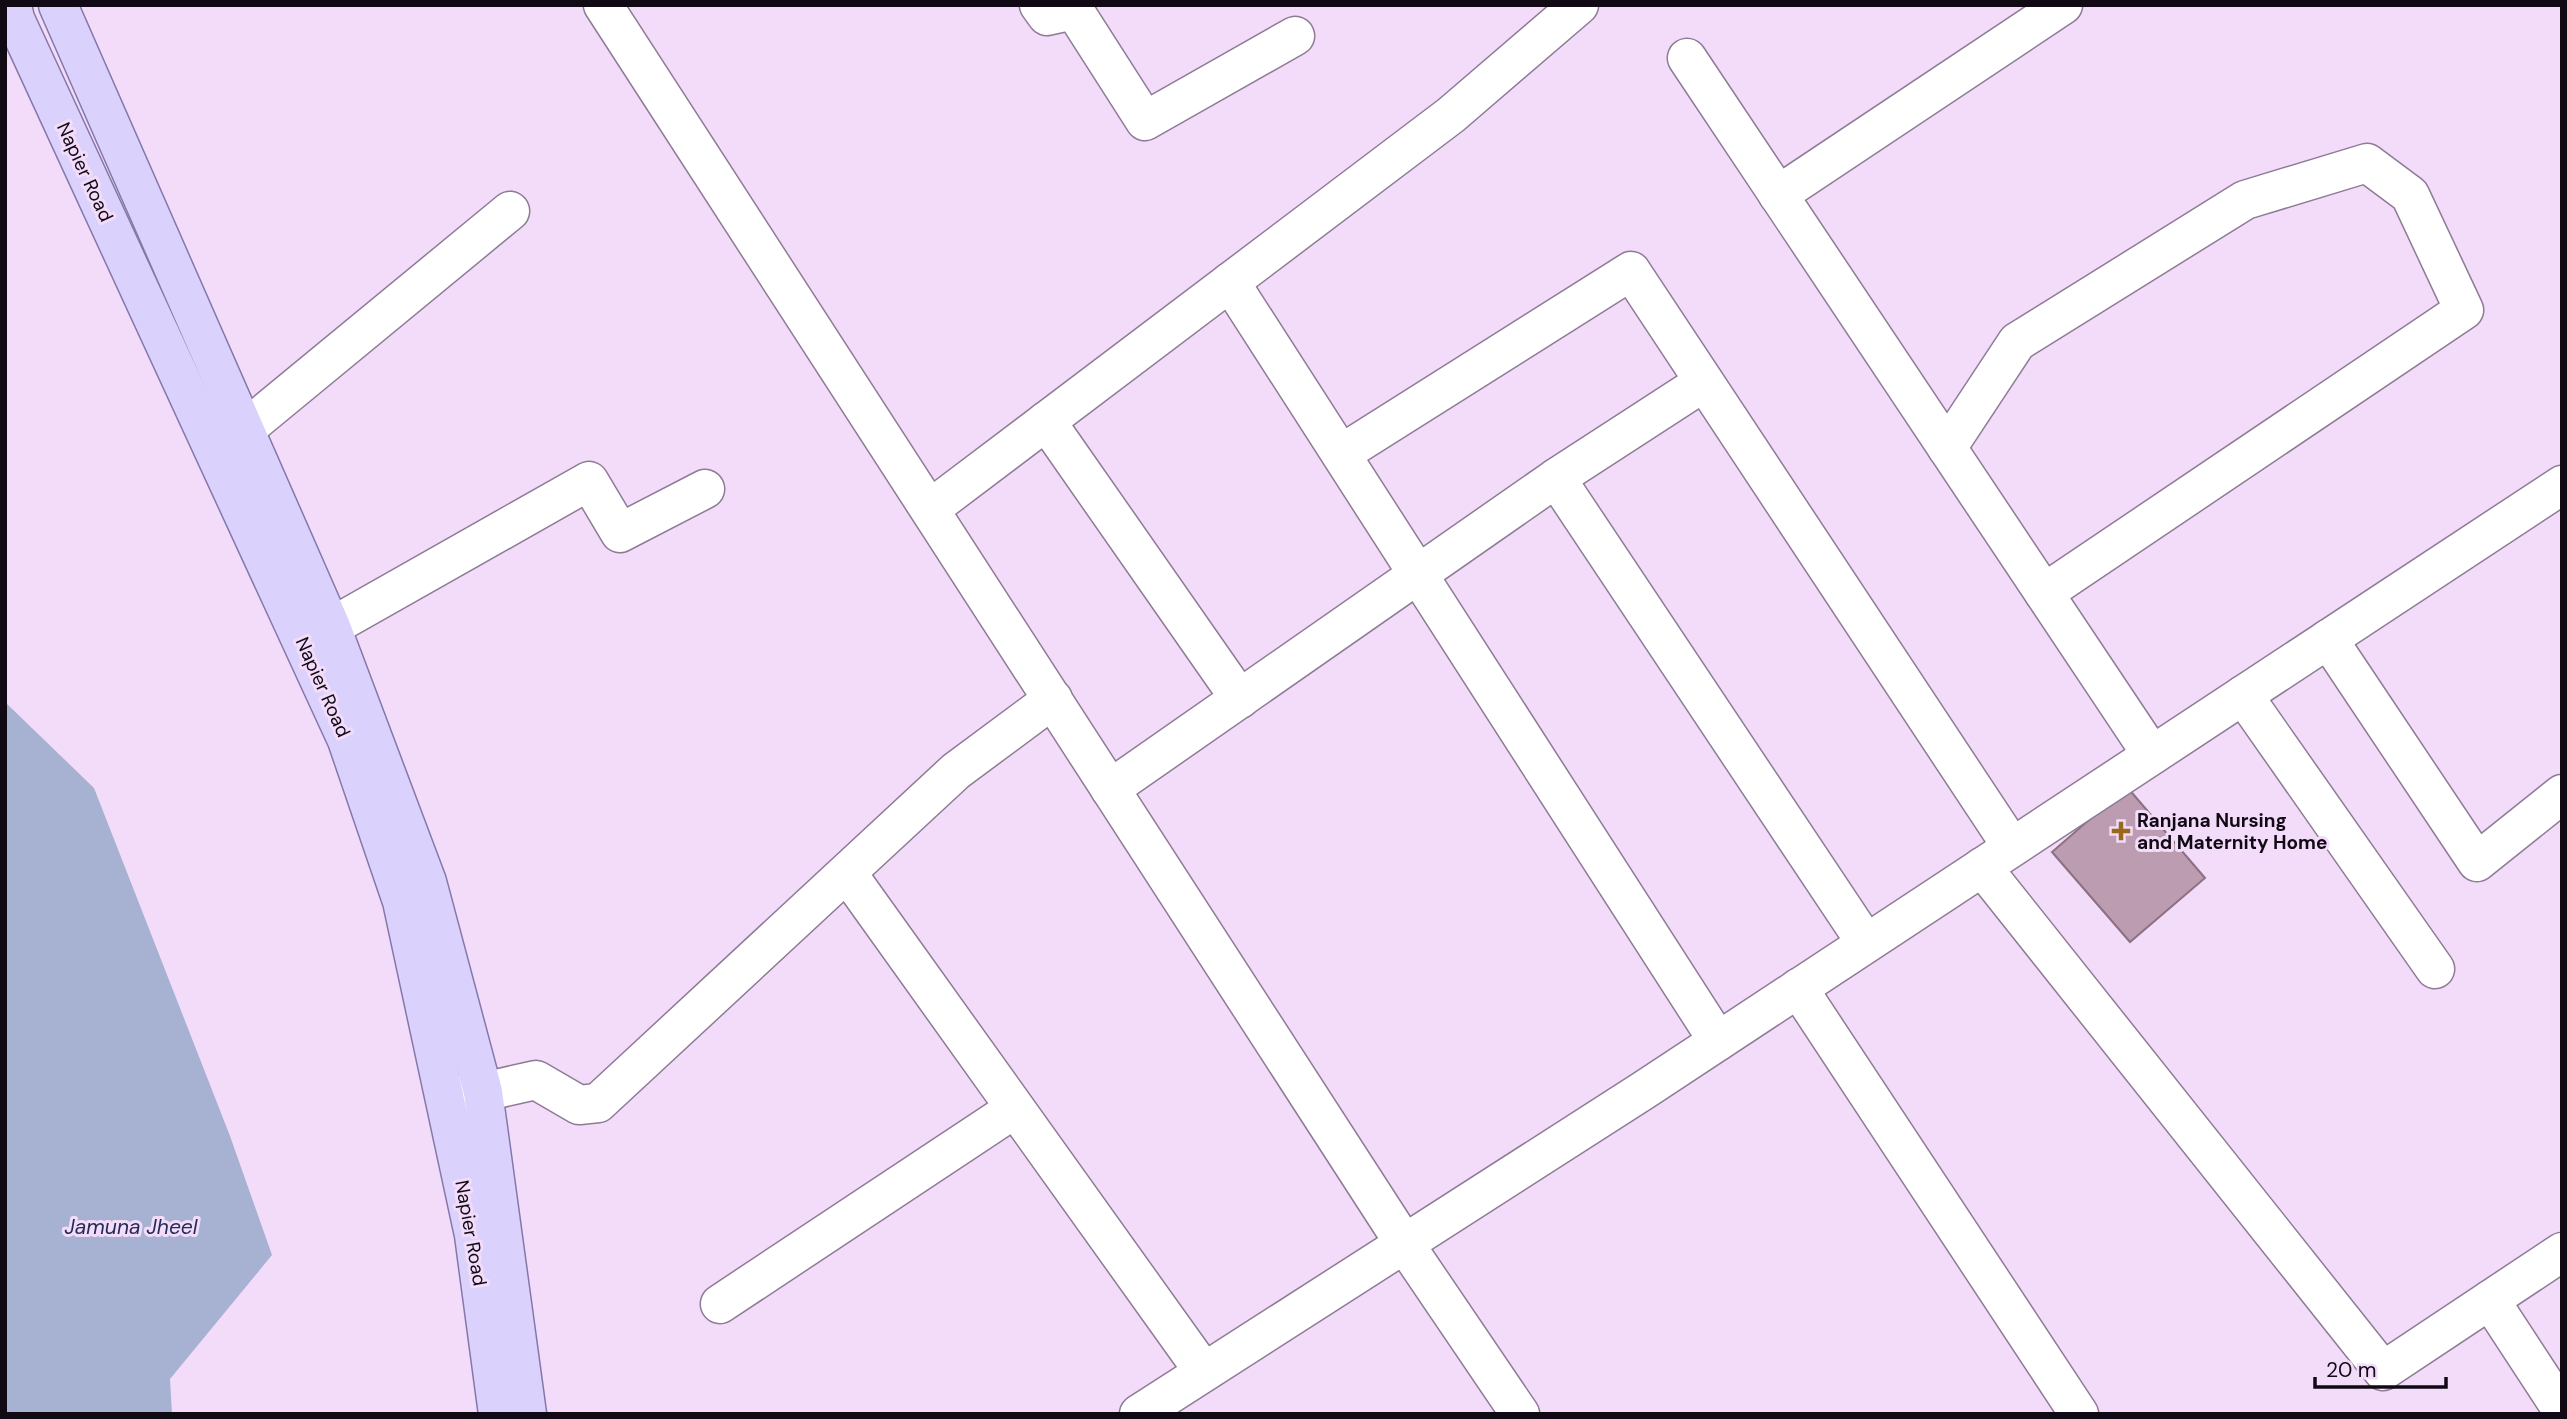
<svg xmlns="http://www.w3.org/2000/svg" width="2567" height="1419" font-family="'DM Sans',sans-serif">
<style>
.water{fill:#a7b1d2}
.building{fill:#bb9cb0;stroke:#8d7082;stroke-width:2}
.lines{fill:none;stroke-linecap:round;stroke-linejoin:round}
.minor-casing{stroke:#8e7b95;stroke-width:41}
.major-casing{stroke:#8478aa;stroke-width:41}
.minor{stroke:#fff;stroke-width:38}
.major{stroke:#dad1fc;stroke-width:38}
.poi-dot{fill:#99681b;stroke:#f2dcf9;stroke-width:2.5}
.labels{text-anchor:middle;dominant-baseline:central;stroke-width:6;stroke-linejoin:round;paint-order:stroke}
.street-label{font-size:19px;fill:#110a14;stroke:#f2dcf9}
.poi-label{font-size:19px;font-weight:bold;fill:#110a14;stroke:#f2dcf9;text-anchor:start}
.water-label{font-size:21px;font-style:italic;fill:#212c57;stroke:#f2dcf9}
</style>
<rect width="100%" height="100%" fill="#f2dcf9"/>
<polygon class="water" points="5,702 94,788 230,1136 272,1255 170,1379 172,1414 5,1414"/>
<polygon class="building" points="2127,787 2205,878 2130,942 2052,852"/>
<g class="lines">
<g class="minor-casing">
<g id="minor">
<polyline points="603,5 1404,1243 1520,1414"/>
<polyline points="1039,5 1047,16 1074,10 1145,121 1295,36"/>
<polyline points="1687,58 2152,755"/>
<polyline points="1778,195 2063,5"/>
<polyline points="1230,282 1718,1041"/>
<polyline points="1704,382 1556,478 1866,943"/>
<polyline points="1046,421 1240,699"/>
<polyline points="243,431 510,211"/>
<polyline points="1947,448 2017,342 2245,200 2367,163 2410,195 2464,310 2044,593"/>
<polyline points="1341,454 1631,271 2012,847"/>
<polyline points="930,509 1451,115 1579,5"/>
<polyline points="331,627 589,481 620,533 705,489"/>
<polyline points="2328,639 2477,862 2562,794"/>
<polyline points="2243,695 2435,969"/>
<polyline points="1110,789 1556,478"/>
<polyline points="1982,867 2383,1371 2562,1252"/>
<polyline points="847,873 1204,1372"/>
<polyline points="1798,988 2079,1414"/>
<polyline points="451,1095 483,1092 536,1080 579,1105 598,1103 956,771 1053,699"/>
<polyline points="2490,1300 2562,1410"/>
<polyline points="720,1304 1014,1109"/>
<polyline points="1139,1414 1644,1090 2562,485"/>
</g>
</g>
<g class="major-casing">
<g id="major">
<polyline points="12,5 15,19 347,740 402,901 474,1235 498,1414"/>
<polyline points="58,5 331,627 427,882 483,1092 527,1414"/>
</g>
</g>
<use href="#minor" class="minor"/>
<use href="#major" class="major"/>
</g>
<path class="poi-dot" d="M2117.5 820.5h7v7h7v7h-7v7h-7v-7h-7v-7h7z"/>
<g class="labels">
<g class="street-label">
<text transform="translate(85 172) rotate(65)">Napier Road</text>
<text transform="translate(323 687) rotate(66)">Napier Road</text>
<text transform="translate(471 1233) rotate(80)">Napier Road</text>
</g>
<g class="poi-label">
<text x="2137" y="820">Ranjana Nursing<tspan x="2137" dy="22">and Maternity Home</tspan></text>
</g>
<g class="water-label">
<text x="131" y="1227">Jamuna Jheel</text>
</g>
</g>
<rect width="2567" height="1419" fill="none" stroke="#110a14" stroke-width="14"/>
<path d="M2315 1377v10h131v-10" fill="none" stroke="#110a14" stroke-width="3.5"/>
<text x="2326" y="1377" font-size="21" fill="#110a14" stroke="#f2dcf9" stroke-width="5" paint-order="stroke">20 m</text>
</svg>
